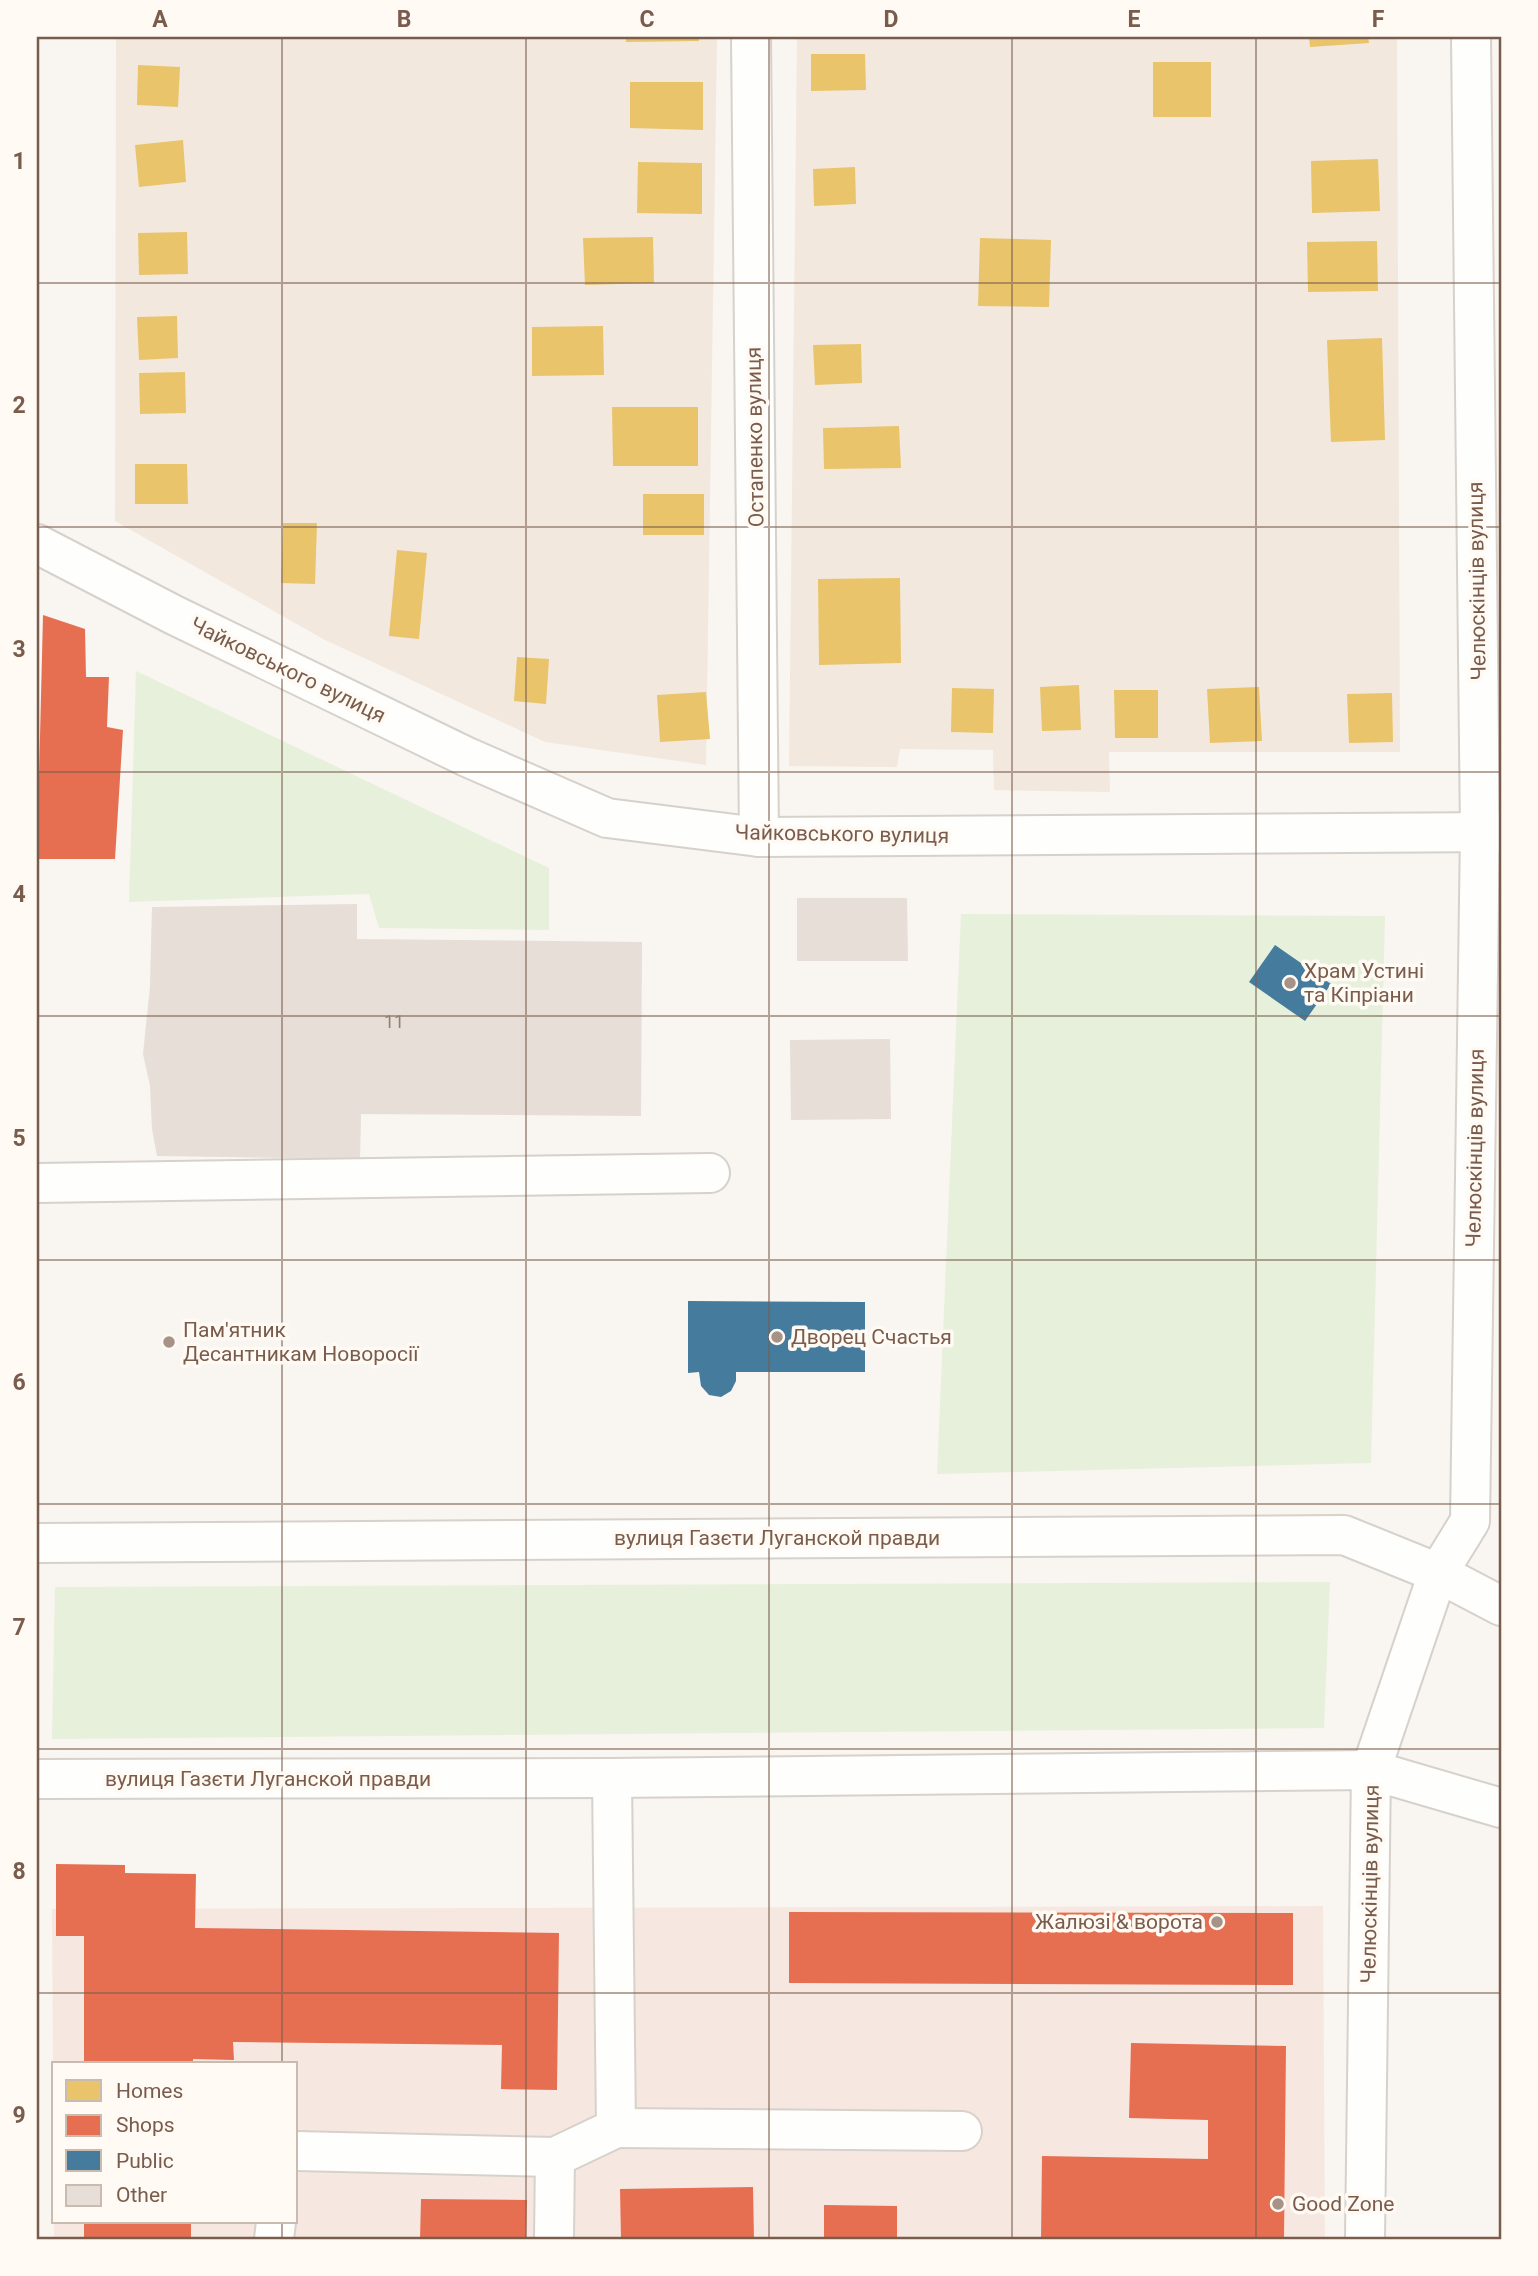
<svg xmlns="http://www.w3.org/2000/svg" width="1538" height="2276" font-family="Roboto,sans-serif">
<style>
.residential{fill:#f2e8de}
.commercial{fill:#f6e8e1;fill-rule:evenodd}
.green{fill:#e7f0db}
.homes{fill:#e9c46a}
.shops{fill:#e76f51}
.public{fill:#457b9d}
.building{fill:#e6ded7}
.lines{fill:none;stroke-linecap:round;stroke-linejoin:round}
.minor-casing{stroke:#d7d1cb;stroke-width:42}
.minor{stroke:#fefefd;stroke-width:38}
.grid{fill:none;stroke:#7a5c4d;stroke-width:2;stroke-opacity:0.55}
.poi-dot{fill:#a69286;stroke:#fffaf3;stroke-width:2.5}
.labels{text-anchor:middle;dominant-baseline:central;stroke-width:7;stroke-linejoin:round;paint-order:stroke}
.number-label{font-size:18px;fill:#977e72}
.street-label{font-size:21px;fill:#7a5c4d;stroke:#fffaf3}
.poi-label{font-size:21px;fill:#7a5c4d;stroke:#fffaf3;text-anchor:start}
.neatline{fill:none;stroke:#7a5c4d;stroke-width:2.5}
.grid-label{font-size:23px;text-anchor:middle;font-weight:bold;fill:#7a5c4d}
</style>
<rect width="100%" height="100%" fill="#f9f5f0"/>
<g class="residential">
<polygon points="116,37 717,37 706,765 545,742 323,639 115,521"/>
<polygon points="797,37 1397,37 1400,752 1109,752 1110,792 994,790 993,750 900,749 897,767 789,766"/>
</g>
<path class="commercial" d="M1323,1906l2,333h-1271l-2,-330zM54,2064h242v158h-242z"/>
<g class="green">
<polygon points="136,671 549,868 549,930 379,928 369,894 129,902"/>
<polygon points="961,914 1385,916 1371,1463 937,1474"/>
<polygon points="1330,1582 1324,1728 52,1739 55,1587"/>
</g>
<g class="homes">
<polygon points="626,37 699,37 699,41 626,42"/>
<polygon points="1309,37 1368,37 1369,43 1310,47"/>
<polygon points="811,54 865,54 866,90 811,91"/>
<rect x="1153" y="62" width="58" height="55"/>
<polygon points="138,65 180,67 178,107 137,105"/>
<polygon points="630,82 703,82 703,130 630,128"/>
<polygon points="183,140 186,182 139,187 135,145"/>
<polygon points="1378,159 1380,211 1312,213 1311,161"/>
<polygon points="638,162 702,163 702,214 637,213"/>
<polygon points="855,167 856,204 814,206 813,169"/>
<polygon points="187,232 188,274 139,275 138,233"/>
<polygon points="653,237 654,283 585,285 583,238"/>
<polygon points="980,238 1051,240 1049,307 978,306"/>
<polygon points="1377,241 1378,291 1308,292 1307,242"/>
<polygon points="177,316 178,358 139,360 137,317"/>
<polygon points="603,326 604,375 532,376 532,327"/>
<polygon points="1382,338 1385,440 1331,442 1327,340"/>
<polygon points="861,344 862,383 815,385 813,345"/>
<polygon points="185,372 186,413 140,414 139,373"/>
<polygon points="612,407 698,407 698,466 613,466"/>
<polygon points="899,426 901,468 824,469 823,428"/>
<polygon points="135,464 187,464 188,504 135,504"/>
<rect x="643" y="494" width="61" height="41"/>
<polygon points="283,523 317,523 315,584 281,583"/>
<polygon points="397,550 427,553 419,639 389,636"/>
<polygon points="900,578 901,663 819,665 818,579"/>
<polygon points="517,657 549,659 546,704 514,701"/>
<polygon points="1079,685 1081,730 1042,731 1040,687"/>
<polygon points="1259,687 1262,741 1210,743 1207,689"/>
<polygon points="952,688 994,689 993,733 951,732"/>
<polygon points="1114,690 1158,690 1158,738 1115,738"/>
<polygon points="706,692 710,739 660,742 657,695"/>
<polygon points="1392,693 1393,742 1349,743 1347,694"/>
</g>
<g class="shops">
<polygon points="43,615 85,629 86,677 109,677 107,727 123,730 115,859 37,859"/>
<polygon points="56,1864 125,1865 125,1873 196,1874 195,1928 559,1933 557,2090 501,2089 502,2045 233,2042 234,2060 193,2059 193,2064 84,2064 84,1936 56,1936"/>
<polygon points="789,1912 1293,1913 1293,1985 789,1983"/>
<polygon points="1131,2043 1286,2046 1284,2239 1041,2239 1042,2156 1208,2159 1208,2120 1129,2118"/>
<polygon points="753,2187 754,2239 621,2239 620,2189"/>
<polygon points="421,2199 527,2200 526,2239 420,2239"/>
<polygon points="824,2205 897,2206 897,2239 824,2239"/>
<rect x="84" y="2222" width="107" height="17"/>
</g>
<g class="public">
<polygon points="1275,945 1331,984 1305,1021 1249,982"/>
<polygon points="688,1301 865,1302 865,1372 736,1372 736,1381 731,1391 721,1397 709,1395 701,1386 699,1372 688,1373"/>
</g>
<g class="building">
<polygon points="797,898 907,898 908,961 797,961"/>
<polygon points="357,904 357,939 642,942 641,1116 361,1114 360,1159 157,1156 152,1129 150,1086 143,1054 150,987 152,907"/>
<polygon points="890,1039 891,1119 791,1120 790,1040"/>
</g>
<g class="lines">
<g class="minor-casing">
<g id="minor">
<polyline points="751,37 759,837"/>
<polyline points="37,544 174,615 467,757 607,818 759,837 1501,832"/>
<polyline points="37,1183 710,1173"/>
<polyline points="37,1543 1344,1535 1438,1573 1501,1606"/>
<polyline points="37,1779 612,1778 1371,1770 1501,1808"/>
<polyline points="616,2128 962,2131"/>
<polyline points="296,2151 555,2157"/>
<polyline points="274,2239 276,2222"/>
<polyline points="554,2239 555,2157 616,2128 612,1778"/>
<polyline points="1365,2239 1371,1770 1438,1573 1470,1521 1480,832 1471,37"/>
</g>
</g>
<use href="#minor" class="minor"/>
</g>
<path class="grid" d="M282,37v2027M526,37v2202M769,37v2202M1012,37v2202M1256,37v2202M37,283h1464M37,527h1464M37,772h1464M37,1016h1464M37,1260h1464M37,1504h1464M37,1749h1464M37,1993h1464M282,2222v17"/>
<g class="poi-dot">
<circle cx="1290" cy="983" r="7"/>
<circle cx="777" cy="1337" r="7"/>
<circle cx="169" cy="1342" r="7"/>
<circle cx="1217" cy="1922" r="7"/>
<circle cx="1278" cy="2204" r="7"/>
</g>
<g class="labels">
<g class="number-label">
<text x="394" y="1021">11</text>
</g>
<g class="street-label">
<text transform="translate(755 437) rotate(-91)">Остапенко вулиця</text>
<text transform="translate(1477 581) rotate(-91)">Челюскінців вулиця</text>
<text transform="translate(288 670) rotate(26)">Чайковського вулиця</text>
<text transform="translate(842 834) rotate(1)">Чайковського вулиця</text>
<text transform="translate(1475 1148) rotate(-89)">Челюскінців вулиця</text>
<text x="777" y="1538">вулиця Газєти Луганской правди</text>
<text x="268" y="1779">вулиця Газєти Луганской правди</text>
<text transform="translate(1370 1884) rotate(-89)">Челюскінців вулиця</text>
</g>
<g class="poi-label">
<text x="1304" y="971">Храм Устині<tspan x="1304" dy="24">та Кіпріани</tspan></text>
<text x="183" y="1330">Пам'ятник<tspan x="183" dy="24">Десантникам Новоросії</tspan></text>
<text x="791" y="1337">Дворец Счастья</text>
<text x="1203" y="1922" text-anchor="end">Жалюзі &amp; ворота</text>
<text x="1292" y="2204">Good Zone</text>
</g>
</g>
<rect width="1538" height="2276" fill="none" stroke="#fffaf3" stroke-width="77"/>
<rect x="52" y="2062" width="245" height="161" fill="#fffaf3" stroke="#cabbb1" stroke-width="2"/>
<rect x="66" y="2080" width="35" height="21" fill="#e9c46a" stroke="#cabbb1" stroke-width="2"/>
<text x="116" y="2098" font-size="21" fill="#7a5c4d">Homes</text>
<rect x="66" y="2115" width="35" height="21" fill="#e76f51" stroke="#cabbb1" stroke-width="2"/>
<text x="116" y="2132" font-size="21" fill="#7a5c4d">Shops</text>
<rect x="66" y="2150" width="35" height="21" fill="#457b9d" stroke="#cabbb1" stroke-width="2"/>
<text x="116" y="2168" font-size="21" fill="#7a5c4d">Public</text>
<rect x="66" y="2185" width="35" height="21" fill="#e6ded7" stroke="#cabbb1" stroke-width="2"/>
<text x="116" y="2202" font-size="21" fill="#7a5c4d">Other</text>
<rect x="38" y="38" width="1462" height="2200" class="neatline"/>
<g class="grid-label">
<text x="160" y="27">A</text>
<text x="404" y="27">B</text>
<text x="647" y="27">C</text>
<text x="891" y="27">D</text>
<text x="1134" y="27">E</text>
<text x="1378" y="27">F</text>
<text x="19" y="169">1</text>
<text x="19" y="413">2</text>
<text x="19" y="657">3</text>
<text x="19" y="902">4</text>
<text x="19" y="1146">5</text>
<text x="19" y="1390">6</text>
<text x="19" y="1635">7</text>
<text x="19" y="1879">8</text>
<text x="19" y="2123">9</text>
</g>
</svg>
